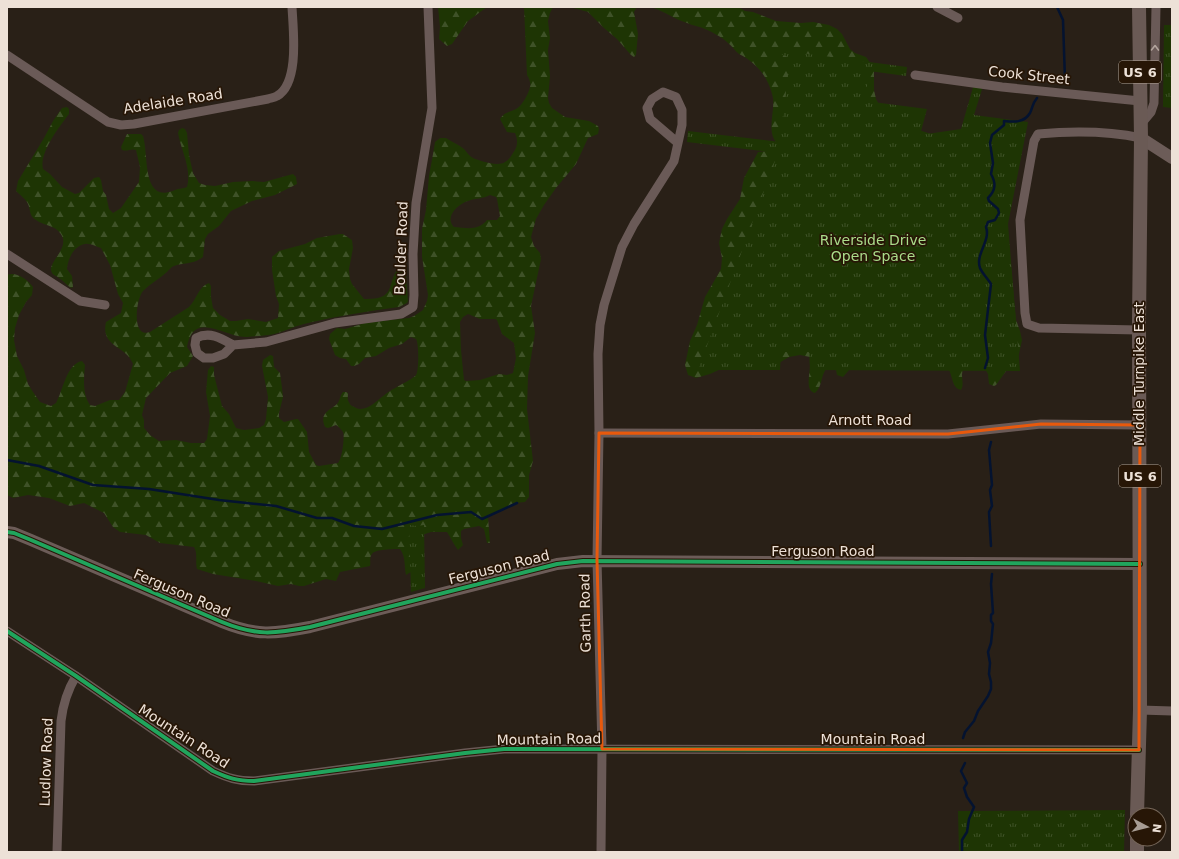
<svg xmlns="http://www.w3.org/2000/svg" width="1179" height="859" font-family="'DejaVu Sans',sans-serif">
<style>
.forest{fill:url(#forest-firs);fill-rule:evenodd}
.park{fill:url(#park-tufts)}
.lines{fill:none;stroke-linecap:round;stroke-linejoin:round}
.stream{stroke:#041330;stroke-width:2.5}
.street{stroke:#6a5a57;stroke-width:9}
.secondary{stroke:#6c5c58;stroke-width:12}
.primary{stroke:#6a5a55;stroke-width:14}
.cycleway-casing{stroke:#271606;stroke-width:6}
.cycleway{stroke:#20a55d;stroke-width:4}
.oneway{stroke:#b2a49d}
.marked{fill:none;stroke:#e8590c;stroke-width:3;stroke-linejoin:round}
.labels{text-anchor:middle;dominant-baseline:central;stroke-width:3.5;stroke-linejoin:round;paint-order:stroke}
.shield{fill:#271606;stroke:#b2a498;stroke-width:1}
.shield-label{font-size:13px;font-weight:bold;fill:#ede1d7}
.street-label{font-size:14px;fill:#ede1d7;stroke:#271606}
.park-label{font-size:14px;fill:#aadc8a;stroke:#271606}
</style>
<defs>
<pattern id="forest-firs" width="22" height="20" patternUnits="userSpaceOnUse"><rect width="22" height="20" fill="#1e3504"/><path d="M5 1l3.5 6h-7zM16 11l3.5 6h-7z" fill="#3f5228"/></pattern>
<pattern id="park-tufts" width="24" height="20" patternUnits="userSpaceOnUse"><rect width="24" height="20" fill="#1e3504"/><path d="M3 7l-1-3M5 7V3M7 7l1-3M15 17l-1-3M17 17v-4M19 17l1-3" fill="none" stroke="#3f5228"/></pattern>
</defs>
<rect width="100%" height="100%" fill="#292017"/>
<g class="forest">
<polygon points="438,7 487,7 468,21 452,44 447,46 439,39 440,27"/>
<path d="M524,7h29l-3,6 -2,8 2,17 -2,12 2,26 -2,22 1,5 3,5 13,9 24,4 9,5 1,3 -1,5 -10,4 -12,26 -20,24 -12,17 -8,14 -5,18 3,9 6,7 1,6 -10,47 4,27 -7,43 -1,33 6,52 -4,14v22l-4,5 -11,1 -26,14 2,26h-3l-3,-14 -5,-3 -15,3 -3,2v7l2,7 -5,5c-4,-5 -7,-12 -11,-18h-16l-9,3 -8,35 -8,5c-2,-9 0,-18 -6,-26 -6,0 -25,0 -28,5 -3,3 -1,9 -2,12l-30,6 -4,9 -10,-2 -22,7h-5l-8,-2 -13,2 -22,-5 -43,-7 -16,-5c-2,-7 1,-16 -3,-22l-34,-4 -14,-8 -26,-3 -7,-5 -9,-14 -20,-10 -14,3 -21,-8 -21,-3 -15,3 -6,-3v-220c9,-4 21,5 26,12l-1,8 -6,7 -7,13 -4,13 -1,12 3,16 7,14 4,14 5,8 7,10 11,4 5,-3c7,-12 10,-39 26,-42l3,4c-1,12 -3,29 5,40l5,1 15,-6h9l6,-8 8,-28c-6,-18 -33,-17 -27,-42l15,-9 2,-10 -5,-9 -8,-29 -9,-17c-4,-1 -11,-5 -16,-4 -11,2 -17,14 -18,25l5,7 1,11 -2,1c-5,-3 -7,-7 -12,-10 -2,-2 -5,-2 -7,-5 -6,-10 17,-23 10,-37 -5,-11 -18,-10 -26,-16 -7,-4 -5,-9 -8,-16 -2,-5 -8,-9 -12,-13l2,-10 26,-43 9,-17 9,-13 5,-1 2,2v5c-10,13 -30,39 -26,55l7,5 12,13 13,7 4,-1 15,-15 5,-1 2,3 2,11 3,4 3,14 4,4 8,-5 18,-26 1,-15 -4,-17c-5,-2 -8,2 -14,0l-1,-3 6,-13h14l2,2c6,18 -2,69 32,54 4,-2 8,-1 12,-3 5,-18 -6,-37 -9,-54l1,-3 3,-2 3,1 2,4 2,22 4,18 6,10 6,2 10,1 18,-4 19,-1 12,1 29,-8 3,3 1,7 -22,11 -23,6 -21,10 -12,15 -11,8 -3,5 -2,18 -3,2c-7,5 -18,4 -26,7 -3,1 -5,4 -7,6 -8,7 -17,12 -24,19 -7,8 -12,48 7,41l39,-25c8,-8 9,-20 20,-24l2,3v11l2,11 7,7 10,6h6l12,-2 18,3 12,-4 1,-14 -3,-8 -4,-26v-13l7,-6 26,-7 12,-6 23,-4h3l9,6 1,8 -4,21 1,10 2,5 12,15c36,1 20,-18 38,-35h3l3,37 -1,2 -8,4c-31,4 -61,9 -91,16 -11,2 -22,8 -34,11 -9,2 -19,2 -27,3 -23,1 -53,-28 -60,10l6,9 -6,10 -17,7 -24,25 -4,17 2,5v8l6,7 9,6 17,-1 15,3h13l3,-4 3,-23 -4,-24 2,-22 3,-4 3,1v8l8,31 7,8 7,14 8,2 15,-2 5,-3 2,-6 2,-22 -6,-31 1,-6 7,-5 3,1 1,11 6,6 2,15 1,9 -4,16v5l5,4 12,-3h2l9,13 2,20 7,13 3,1 19,-3c4,-4 7,-27 5,-31 -2,-3 -4,-5 -7,-7l-8,3 -3,-1c-6,-14 4,-16 12,-23 3,-3 3,-9 6,-12h3l2,1c0,3 -1,7 1,9 1,4 4,4 7,6 12,5 25,-12 34,-17 6,-4 23,-12 26,-16 3,-4 3,-32 0,-36l-5,-2 -9,7 -13,4 -13,8 -11,2 -6,6 -5,2h-3l-5,-7 -6,-1 -5,-3 -6,-16 1,-5 7,-6 8,1 20,-6 44,-5 5,-2 9,-6 4,-9 1,-6 -6,-38v-28l4,-19 3,-34 4,-22 2,-12 5,-4h6c6,4 12,6 18,11 3,3 5,7 9,9 7,3 25,9 32,4 4,-2 6,-6 8,-9 5,-6 5,-13 2,-20l-8,-1 -7,-13c4,-7 10,-7 16,-10 6,-3 13,-16 14,-22 1,-4 -1,-9 -3,-12zM490,195l6,2 1,2 3,17 -3,4h-10c-9,11 -20,8 -33,7 -10,-10 4,-23 14,-26 8,-3 15,-2 22,-6zM468,314l12,5h15l2,1 5,14 12,9 2,15 -3,15 -6,2 -8,-1 -19,6 -14,1 -2,-1 -3,-30 -1,-28 3,-5z"/>
<polygon points="570,7 637,7 634,12 638,34 636,55 634,57 631,55 617,39 604,28 588,12"/>
<path d="M651,7h87l7,4 8,1 23,9 25,2 12,-1 16,3 8,4 5,5 8,15 5,4 11,4 8,11v22l2,9 4,7 33,22 27,9 63,47 13,136 4,11 2,9 -3,14 -1,5 -9,8 -13,18 -2,1 -5,-2 -1,-10 -3,-5 -22,1c-3,7 2,13 -2,20 -9,-2 -8,-12 -12,-20l-99,-1 -7,8 -6,-2 -1,-5 -9,-2c-7,8 -4,18 -12,25 -12,-3 -3,-24 -5,-36l-10,-2 -11,2 -15,9 -51,2 -13,6 -14,4 -8,-3 -3,-10 5,-24 7,-16 8,-28 16,-28 1,-11 -3,-15 3,-14 5,-10 13,-20 4,-21 13,-24 1,-2 9,-1 10,-8c-11,-11 -2,-31 -4,-45 -4,-20 -16,-35 -34,-44 -4,-3 -7,-8 -11,-11 -6,-6 -16,-11 -23,-14 -6,-3 -12,-3 -18,-6 -13,-4 -23,-12 -36,-16z"/>
</g>
<g class="park">
<polygon points="1164,25 1172,25 1172,108 1163,107"/>
<polygon points="774,51 786,51 907,67 906,76 869,71 865,101 927,109 920,135 961,129 974,84 983,86 974,115 1028,122 1008,224 1020,371 810,370 809,352 781,352 780,370 698,370 778,153 687,142 688,131 780,142 790,58"/>
<polygon points="409,525 417,526 424,525 425,588 411,592"/>
<polygon points="1125,810 1124,852 959,852 958,811"/>
</g>
<g class="lines">
<g class="stream">
<polyline points="1057,7 1063,20 1065,80"/>
<path d="M985,368l3,-10 -3,-23 6,-51c-3,-5 -9,-11 -11,-16 -5,-14 11,-27 6,-41l2,-5 7,-2 4,-7 -1,-4 -9,-8 -1,-3c8,-8 8,-15 3,-24l2,-11 -3,-20 2,-8 12,-10v-4c10,1 20,2 26,-8 3,-6 2,-9 7,-15"/>
<polyline points="991,442 989,450 992,485 990,490 992,506 989,512 991,546"/>
<polyline points="7,460 39,466 93,485 149,489 219,500 276,506 317,518 332,518 354,526 382,529 437,515 471,512 482,519 517,503"/>
<polyline points="963,738 965,732 974,721 978,711 988,696 991,689 991,682 989,674 990,663 988,652 991,643 993,624 991,621 991,615 993,613 991,584 992,574"/>
<polyline points="962,852 962,840 967,832 969,819 974,807 967,797 964,788 967,783 961,771 965,763"/>
</g>
<g class="street">
<polyline points="937,7 958,18"/>
<path d="M7,55l101,67 13,3 13,-1 134,-25c3,-1 6,-1 9,-3 23,-13 16,-67 15,-89"/>
<polyline points="915,75 1002,87 1140,101"/>
<polyline points="1140,125 1151,112 1154,103 1156,7"/>
<polyline points="7,254 80,301 105,305"/>
<path d="M1139,330l-100,-2 -12,-4 -2,-11 -5,-93 14,-79 4,-7c34,-3 70,-3 103,4"/>
<path d="M233,345c-12,-7 -23,-14 -37,-7l-1,7 2,8 7,5h9l11,-4 9,-9 33,-3 69,-19 66,-9 12,-7 1,-12 -1,-41 3,-51 16,-95 -4,-101"/>
<polyline points="599,433 948,434 1041,424 1140,425"/>
<path d="M7,631l69,45 137,95c15,7 24,10 41,10l211,-28 39,-4 635,1"/>
<polyline points="1140,710 1172,711"/>
<path d="M57,852l4,-131c2,-17 6,-30 15,-45"/>
<polyline points="601,852 602,749 597,560 599,433 598,354 600,325 604,305 622,247 634,224 674,161 682,125 682,110 676,97 663,92 652,99 647,108 650,119 678,143"/>
</g>
<g class="secondary">
<polyline points="1141,138 1172,158"/>
<path d="M7,532l7,1 17,7 191,82c34,14 52,12 88,5l247,-63 26,-3 557,3"/>
</g>
<g class="primary">
<polyline points="1137,815 1140,710 1139,322 1141,138 1139,7"/>
<polyline points="1137,852 1137,839"/>
</g>
<g class="cycleway-casing">
<g id="cycleway">
<path d="M7,532l7,1 17,7 191,82c34,14 52,12 88,5l247,-63 26,-3 557,3"/>
<path d="M7,631l69,45 137,95c15,7 24,10 41,10l211,-28 39,-4 635,1"/>
</g>
</g>
<use href="#cycleway" class="cycleway"/>
</g>
<defs><path id="oneway-chevron" d="M-2-3.5L2.5 0L-2 3.5" fill="none" stroke-width="1.6" stroke-linecap="round" stroke-linejoin="round"/></defs>
<use class="oneway" href="#oneway-chevron" transform="translate(1155 48) rotate(-89)"/>
<path class="marked" d="M1041,424l99,1 -1,325 -537,-1 -5,-189 2,-127 349,1z"/>
<g class="labels">
<g class="shield">
<rect x="1119" y="61" width="42" height="22" rx="3"/>
<rect x="1119" y="465" width="42" height="22" rx="3"/>
</g>
<g class="shield-label">
<text x="1140" y="72">US 6</text>
<text x="1140" y="476">US 6</text>
</g>
<g class="street-label">
<text transform="translate(1029 75) rotate(6)">Cook Street</text>
<text transform="translate(173 101) rotate(-9)">Adelaide Road</text>
<text transform="translate(401 248) rotate(-88)">Boulder Road</text>
<text transform="translate(1139 374) rotate(-90)">Middle Turnpike East</text>
<text x="870" y="420">Arnott Road</text>
<text x="823" y="551">Ferguson Road</text>
<text transform="translate(499 567) rotate(-14)">Ferguson Road</text>
<text transform="translate(182 593) rotate(23)">Ferguson Road</text>
<text transform="translate(585 613) rotate(-91)">Garth Road</text>
<text transform="translate(184 736) rotate(33)">Mountain Road</text>
<text transform="translate(549 739) rotate(-1)">Mountain Road</text>
<text x="873" y="739">Mountain Road</text>
<text transform="translate(46 762) rotate(-88)">Ludlow Road</text>
</g>
<g class="park-label">
<text x="873" y="240">Riverside Drive<tspan x="873" dy="16">Open Space</tspan></text>
</g>
</g>
<rect width="1179" height="859" fill="none" stroke="#ede1d7" stroke-width="16"/>
<g transform="translate(1147 827) rotate(97)"><circle r="19" fill="#271606" stroke="#76675a"/>
<path d="M0-3L7 15L0 10L-7 15Z" fill="#a89d94"/>
<text y="-6" font-size="11" font-weight="bold" text-anchor="middle" fill="#ede1d7">N</text>
</g>
</svg>
